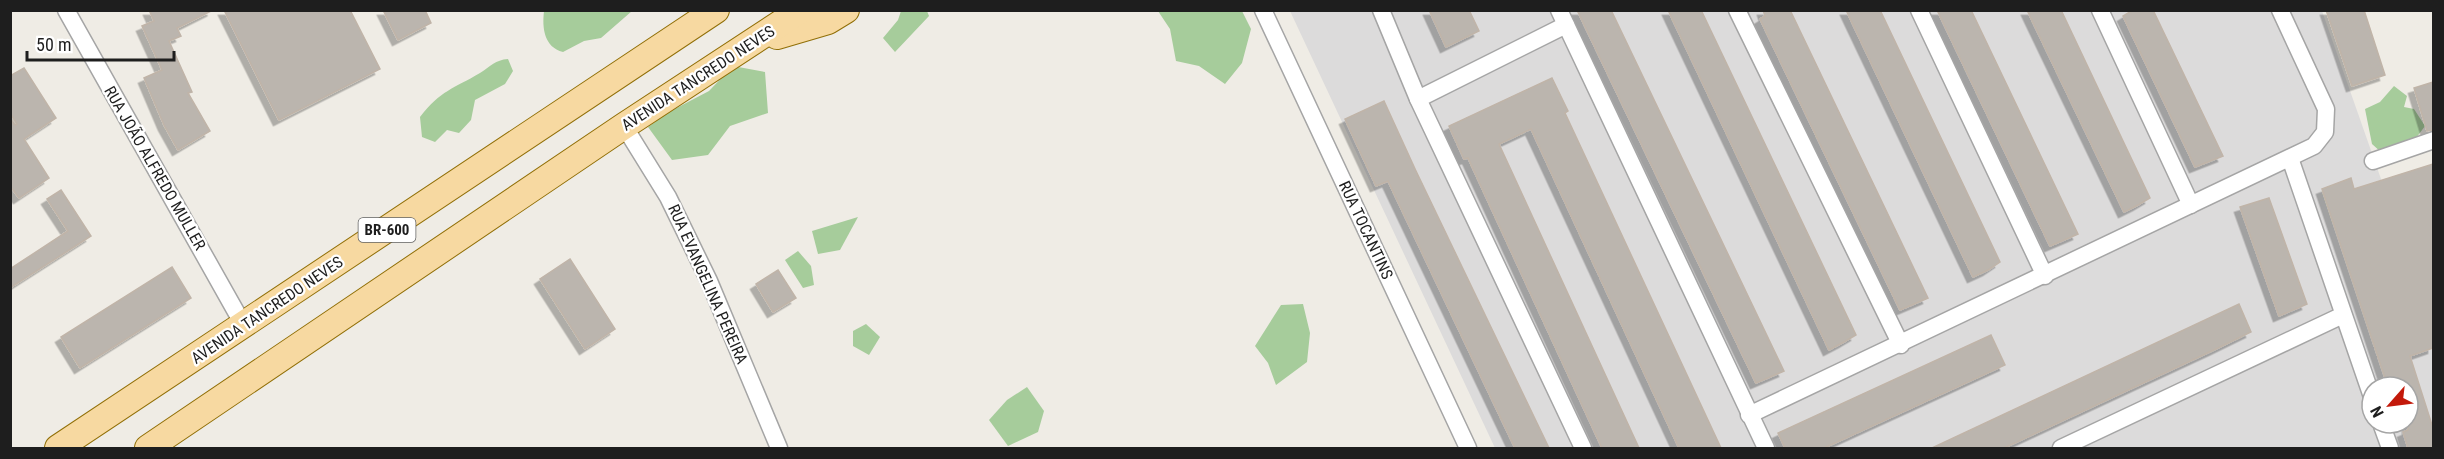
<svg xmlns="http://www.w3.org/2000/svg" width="2444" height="459" font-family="'Roboto Condensed',sans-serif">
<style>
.residential{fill:#dcdbdb;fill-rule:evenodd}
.forest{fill:#a6cc9b}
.building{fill:#bbb5ae;stroke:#c0b4a8;stroke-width:1.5;filter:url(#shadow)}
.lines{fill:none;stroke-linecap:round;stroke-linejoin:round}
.street-casing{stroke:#a5a5a5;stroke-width:19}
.primary-casing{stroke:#916f07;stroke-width:28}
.street{stroke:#fff;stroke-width:16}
.primary{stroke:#f7d9a1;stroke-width:26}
.labels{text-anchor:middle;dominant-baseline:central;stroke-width:4.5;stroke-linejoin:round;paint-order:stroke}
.shield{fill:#fff;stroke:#626262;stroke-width:1.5}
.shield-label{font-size:15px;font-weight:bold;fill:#1e1e1e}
.street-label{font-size:16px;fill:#1e1e1e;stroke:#fff}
</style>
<defs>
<filter id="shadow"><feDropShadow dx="-5.5" dy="5.5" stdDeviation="0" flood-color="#0004"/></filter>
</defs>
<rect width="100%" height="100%" fill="#efece5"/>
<path class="residential" d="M1290,11h1032l111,316v121h-938zM2372,387h36v36h-36z"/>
<g class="forest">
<path d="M544,11v-1l93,1h-5l-31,27 -17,3 -21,11c-19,-5 -21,-24 -19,-41z"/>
<polygon points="901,11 927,11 929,16 895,52 883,38 898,20"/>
<polygon points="1158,11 1242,11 1251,29 1242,63 1225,84 1199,66 1176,61 1170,29"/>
<path d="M508,59l5,12 -8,13 -30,16 -4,20 -12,13 -12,-3 -12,12 -13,-5 -2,-20c21,-27 33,-28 60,-44 11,-7 15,-13 28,-14z"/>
<polygon points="733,66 765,72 768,113 730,126 708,155 672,160 648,127 667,113 709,91"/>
<polygon points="2394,86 2407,96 2404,107 2414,109 2425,126 2416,138 2382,153 2372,144 2365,109 2380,102"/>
<polygon points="858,217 840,250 818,254 812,231"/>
<polygon points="798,251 811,266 814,285 803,288 785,260"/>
<polygon points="1303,304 1310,333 1307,362 1276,385 1268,363 1255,346 1281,305"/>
<polygon points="866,324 880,337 869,355 853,346 853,331"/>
<polygon points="1027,387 1044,411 1038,432 1008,446 989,420 1007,400"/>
</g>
<g class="building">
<polygon points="149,10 213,10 177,28 181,36 169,41 192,92 188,93 210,131 178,150 164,125 144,78 162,70 142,26 154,21"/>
<polygon points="224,10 350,10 380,69 279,120"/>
<polygon points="383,10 425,10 431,23 398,40"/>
<polygon points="1429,10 1469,10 1479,31 1446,47"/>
<polygon points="1577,10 1611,10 1784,371 1756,383"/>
<polygon points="1668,10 1701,10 1856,335 1844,342 1829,350"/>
<polygon points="1763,10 1790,10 1928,298 1900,310 1760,19 1765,16"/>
<polygon points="1846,10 1880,10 2000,262 1988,270 1973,277"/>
<polygon points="1937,10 1971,10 2078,234 2050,246"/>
<polygon points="2027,10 2061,10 2150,198 2138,205 2124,212"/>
<polygon points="2133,10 2153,10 2223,156 2195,167 2123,16"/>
<polygon points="2326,10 2364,10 2385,75 2352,86"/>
<polygon points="24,68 56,118 24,139 49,178 19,198 10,186 10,118 15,125 17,124 10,113 10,76"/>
<polygon points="1552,78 1568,111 1565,113 1721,448 1679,448 1531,129 1499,144 1639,448 1602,448 1468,158 1464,159 1449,126"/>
<polygon points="2433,82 2433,130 2427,131 2414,88"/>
<polygon points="1384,101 1416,171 1549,448 1515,448 1388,181 1376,186 1345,119"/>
<polygon points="2433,164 2433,348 2410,356 2433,428 2433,448 2408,448 2403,432 2408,430 2408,387 2388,387 2322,189 2351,178 2354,189"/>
<polygon points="61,190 91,236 10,288 10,269 68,231 47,199"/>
<polygon points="2269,198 2307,304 2279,316 2240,207"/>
<polygon points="570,259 615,329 585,349 540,279"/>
<polygon points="172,267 191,298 80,368 61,337"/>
<polygon points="778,270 796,298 773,312 756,284"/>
<polygon points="2239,304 2251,332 2216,349 2004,448 1932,448"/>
<polygon points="1991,335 2005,365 1824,448 1785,448 1778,433"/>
</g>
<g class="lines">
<g class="street-casing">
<g id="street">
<polyline points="66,10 244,326"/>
<polyline points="1263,10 1468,448"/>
<polyline points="1381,10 1418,99"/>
<polyline points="1559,10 1766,448"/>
<polyline points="1737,10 1901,345"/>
<polyline points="1919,10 2045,276"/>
<polyline points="2100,10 2191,205"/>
<polyline points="1566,25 1418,99 1583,448"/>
<polyline points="624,126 668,197 709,281 779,448"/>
<polyline points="2290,158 2372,397"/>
<polyline points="2373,161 2434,140"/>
<polyline points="1749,415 2314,146 2325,132 2326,109 2280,10"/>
<polyline points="2381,423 2390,448"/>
<polyline points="2061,448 2343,315"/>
</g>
</g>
<g class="primary-casing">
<g id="primary">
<polyline points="777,36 828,21 846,10"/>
<polyline points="58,448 716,10"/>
<polyline points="148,448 624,126 801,10"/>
</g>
</g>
<use href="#street" class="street"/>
<use href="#primary" class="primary"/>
</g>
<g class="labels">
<rect class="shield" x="358.5" y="218" width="57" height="24" rx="4.5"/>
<g class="shield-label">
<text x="387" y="230">BR-600</text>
</g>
<g class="street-label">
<text transform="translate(698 78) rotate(-33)">AVENIDA TANCREDO NEVES</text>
<text transform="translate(155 168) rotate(60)">RUA JOÃO ALFREDO MULLER</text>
<text transform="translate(1366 230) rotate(65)">RUA TOCANTINS</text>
<text transform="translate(708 284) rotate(66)">RUA EVANGELINA PEREIRA</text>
<text transform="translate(267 310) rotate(-34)">AVENIDA TANCREDO NEVES</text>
</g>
</g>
<rect width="2444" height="459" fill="none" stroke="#1e1e1e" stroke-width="24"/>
<g transform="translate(2390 405) rotate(242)"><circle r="28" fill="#ffffff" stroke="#a5a5a5" stroke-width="1.5"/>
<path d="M0-4.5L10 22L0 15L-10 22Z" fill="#c3190a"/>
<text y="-9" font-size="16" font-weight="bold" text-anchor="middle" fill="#1e1e1e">N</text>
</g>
<path d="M27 51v9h147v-9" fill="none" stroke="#1e1e1e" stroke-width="3"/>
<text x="36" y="51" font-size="18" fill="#1e1e1e" stroke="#ffffff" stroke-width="4.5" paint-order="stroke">50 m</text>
</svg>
